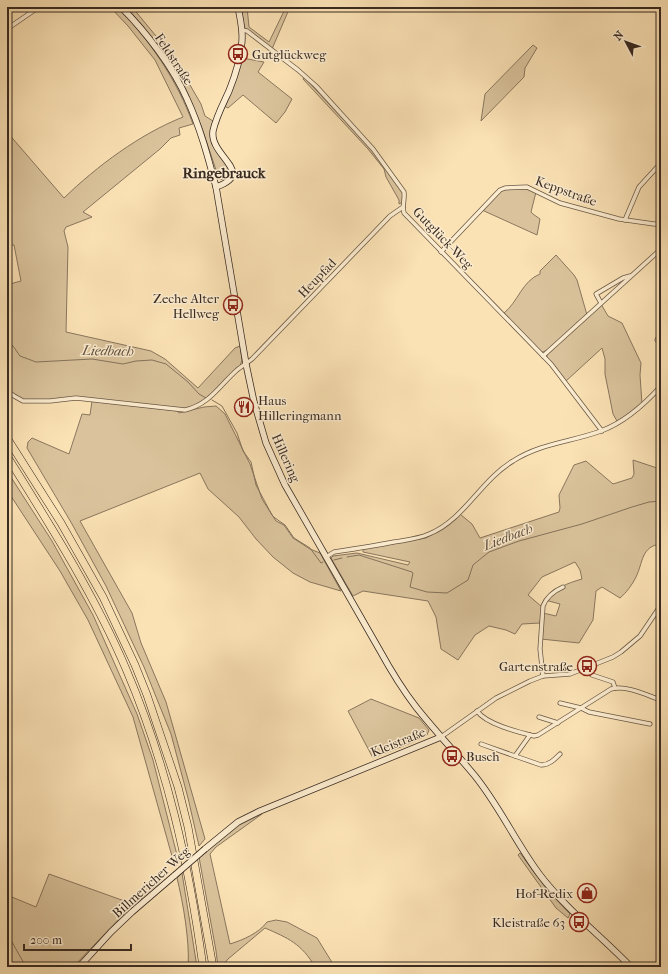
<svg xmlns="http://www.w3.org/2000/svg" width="668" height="974" font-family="'IM FELL French Canon',serif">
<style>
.green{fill:#dac39c;stroke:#89765e}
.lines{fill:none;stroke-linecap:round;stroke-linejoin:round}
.stream{stroke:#85735c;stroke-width:1}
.street-casing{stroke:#695846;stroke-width:5}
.secondary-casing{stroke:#382a21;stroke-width:7}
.highway-casing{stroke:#382a21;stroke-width:8}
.street{stroke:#fceccf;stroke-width:3.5}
.secondary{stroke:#fceccf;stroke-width:5.5}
.highway{stroke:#fbe2b5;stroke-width:7}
.secondary-bridge-casing{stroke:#382a21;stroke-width:7;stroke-linecap:butt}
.secondary-bridge{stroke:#fceccf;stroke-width:5.5}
.labels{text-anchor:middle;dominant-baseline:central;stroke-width:3;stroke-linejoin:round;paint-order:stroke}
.poi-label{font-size:13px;fill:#382a21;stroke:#fceccf;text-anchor:end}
.street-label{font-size:13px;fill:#382a21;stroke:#fceccf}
.water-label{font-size:14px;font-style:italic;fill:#5f4e3e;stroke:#fceccf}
.quarter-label{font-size:15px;font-weight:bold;fill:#382a21;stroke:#fceccf}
</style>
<rect width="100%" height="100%" fill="#fbe2b5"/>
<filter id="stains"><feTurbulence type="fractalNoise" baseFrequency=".005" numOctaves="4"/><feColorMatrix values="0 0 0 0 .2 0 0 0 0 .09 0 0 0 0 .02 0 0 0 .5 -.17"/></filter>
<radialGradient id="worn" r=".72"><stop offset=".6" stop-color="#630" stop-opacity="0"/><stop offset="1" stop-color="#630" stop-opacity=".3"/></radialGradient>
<g class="green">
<path d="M110,7h7c33,33 60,73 76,117l-14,4 1,7 -9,3 -11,11 -77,63 9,5 -26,10 -2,4 4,16 -2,85 85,19 14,8 33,29 37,-40 5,-2 2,14 -2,6 -31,33 -24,11 -94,-11 -67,1 -17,-11v-125l3,20 11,-3 -7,-36h-7v-113l57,66c33,-32 76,-64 119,-81l-28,-57 -27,-34z"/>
<polygon points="126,7 132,7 156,36 172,52 170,55 190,85 201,104 205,116 213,121 211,130 231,174 228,178 224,180 219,179 202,128 189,97 162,52 142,25"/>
<polygon points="241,7 247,7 249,27 269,42 286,7 290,7 272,49 244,27"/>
<polygon points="533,45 537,48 525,68 524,77 481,121 485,94"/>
<polygon points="242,58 264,62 258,72 292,99 285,112 276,123 243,95 228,108 224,106"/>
<polygon points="304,77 372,150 404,193 403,202 399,204 399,200 386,177 384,169 368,149 303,79"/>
<polygon points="526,188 536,192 531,212 533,214 540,219 537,235 482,210 501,191 505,189"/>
<path d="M556,255l18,20 3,5 10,35 -40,35 -4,2 -4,-1 -35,-38c14,-11 18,-32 36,-39v-3z"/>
<polygon points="601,304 608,316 622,323 641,363 640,375 642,404 628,415 617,421 613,414 605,374 605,359 602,348 566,381 547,358 547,355"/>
<polygon points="92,401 178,411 179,413 204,407 216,406 225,414 250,464 262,499 276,521 284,525 293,538 310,549 320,553 341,591 310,582 293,573 273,557 256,539 239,517 208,489 200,473 80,521 132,613 141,643 166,702 205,839 199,846 188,798 171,734 144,667 106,586 72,524 27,448 28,442 32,438 69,454 82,414 90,415"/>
<path d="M633,460l27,9 1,-1v76c-20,2 -18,19 -25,33 -4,8 -10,16 -16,21l-18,-11 -6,4 -3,29 -14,23 -38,-4 2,-26 13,3 4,-12 -15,-4c13,-13 20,-16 37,-21l-2,-9 -5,-8 -33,15 -14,18 14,12 -2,16 -18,1 -7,10 -9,-4 -17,-4 -14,9 -17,25 -17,-11 -5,-32 -8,-16 -65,-10 -10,5 -22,-38 2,-2 24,-3 51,12 2,-3 -47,-10v-3l63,-11 12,-7 22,-17 12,10 8,14 79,-26 1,-4 -1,-13 15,-30 12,-4 27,23 19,-6 2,-4z"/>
<polygon points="7,471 52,541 93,615 137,714 153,760 179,863 175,867 133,717 88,620 60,571 7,490"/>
<polygon points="371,699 419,718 429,730 427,735 413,742 373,758 348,711"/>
<path d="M260,811l2,3 -46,33 -6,7 20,90c13,-4 29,-11 37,-22l9,-2 11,2 30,16 16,26 3,3h-21c-13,-23 -27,-29 -50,-39l-37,31 -4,5v3h-6l-2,-16 -17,-94 40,-34z"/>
<polygon points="520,853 548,891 570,914 568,918 556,908 518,855"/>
<path d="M182,873l15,94h-9c2,-25 -5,-65 -11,-89z"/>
<polygon points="49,874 130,903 157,877 162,880 122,916 73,967 7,967 7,895 36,907"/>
</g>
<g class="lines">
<g class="stream">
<polyline points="7,338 8,342 13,346 20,356 36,362 92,359 123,364 136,361 152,360 166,364 188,382 199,394 206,398"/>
<polyline points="212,400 222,406 237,433 243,451 251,462 256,485 272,515 275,518 285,525 294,538 310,548 321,563 323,562"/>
<polyline points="347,557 359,555 412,572 413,573 410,587 427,592 447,593 468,580 473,565 489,552 519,541 582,524 632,507 649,502 661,501"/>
<polyline points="334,560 342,558"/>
<polyline points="7,933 26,967"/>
</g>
<g class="street-casing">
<g id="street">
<polyline points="7,29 39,7"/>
<path d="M242,30l5,1 51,39 18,16 57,63 31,43c1,8 -2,13 0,21l147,151 51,67"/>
<polyline points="625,220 639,187 661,163"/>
<polyline points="441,252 500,190 505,188 527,187 560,203 619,219 654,224 661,224"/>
<polyline points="601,303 596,294 623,278 630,276"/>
<polyline points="661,333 657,340 661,343"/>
<polyline points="543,356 661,249"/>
<path d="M7,391l7,5 9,5h27l26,-3 109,12c25,-6 34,-24 52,-40 5,-4 10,-7 15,-11l138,-143 13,-9"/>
<path d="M326,557l8,-5c20,-3 40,-6 60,-10 12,-2 24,-3 35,-8 35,-14 52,-54 84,-73 28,-18 58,-19 88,-30 24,-9 43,-26 60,-45"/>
<polyline points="584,669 592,675 613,682 615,688"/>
<path d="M543,676l-3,-27 3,-43c3,-8 11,-15 20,-19"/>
<polyline points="560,703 581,708 589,712 650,724"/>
<path d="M477,711c9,13 41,21 57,25l4,-1 73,-46c16,-4 35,6 50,11"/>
<polyline points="539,717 558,723"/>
<polyline points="441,737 496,698 530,681 543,676 570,674 613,657 621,652 640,636 661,605"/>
<polyline points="481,744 515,756 530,735"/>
<path d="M515,756l26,9c8,0 13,-5 19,-11"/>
</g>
</g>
<g class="secondary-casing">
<g id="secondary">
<path d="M121,7c25,25 52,60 66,92 13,28 21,58 29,88l30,177 8,38 12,41 19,42 94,164c11,20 23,40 37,58 19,24 40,46 59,69 25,31 41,67 65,99 26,34 61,61 91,92"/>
<path d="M216,187c41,-14 -7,-31 -3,-56 3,-14 10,-27 16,-40 6,-15 12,-34 13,-50 1,-12 -2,-23 -4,-34"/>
<polyline points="205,849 238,822 260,811 441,737"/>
<polyline points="79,967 111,932 132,912 175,875"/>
</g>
</g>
<g class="highway-casing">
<g id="highway">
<polyline points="7,438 61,523 103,597 135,665 147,695 178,787 188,827 213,967"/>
<path d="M7,456c43,69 87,138 119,213 41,96 63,196 77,298"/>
</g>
</g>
<use href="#street" class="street"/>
<use href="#secondary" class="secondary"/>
<use href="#highway" class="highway"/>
<g class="secondary-bridge-casing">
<polyline id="secondary-bridge" points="175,875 205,849"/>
</g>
<use href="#secondary-bridge" class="secondary-bridge"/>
</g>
<defs>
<g id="bus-ring" transform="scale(1)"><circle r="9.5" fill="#fceccf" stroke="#8f2418" stroke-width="1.5"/><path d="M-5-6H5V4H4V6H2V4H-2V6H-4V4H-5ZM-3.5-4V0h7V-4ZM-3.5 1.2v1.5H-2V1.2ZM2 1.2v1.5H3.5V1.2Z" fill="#8f2418"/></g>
<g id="restaurant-ring" transform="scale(1)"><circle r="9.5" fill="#fceccf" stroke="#8f2418" stroke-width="1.5"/><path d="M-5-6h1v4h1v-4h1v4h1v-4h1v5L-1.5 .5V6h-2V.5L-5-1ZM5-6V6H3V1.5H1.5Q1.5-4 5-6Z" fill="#8f2418"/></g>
<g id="shop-ring" transform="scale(1)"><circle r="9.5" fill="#fceccf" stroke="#8f2418" stroke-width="1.5"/><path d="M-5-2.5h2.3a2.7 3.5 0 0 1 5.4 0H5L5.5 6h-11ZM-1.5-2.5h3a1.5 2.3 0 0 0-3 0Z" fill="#8f2418"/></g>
</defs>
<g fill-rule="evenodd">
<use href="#bus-ring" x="238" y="54"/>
<use href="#bus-ring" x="233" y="305"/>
<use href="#restaurant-ring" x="244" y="407"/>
<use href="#bus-ring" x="587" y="666"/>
<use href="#bus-ring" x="452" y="756"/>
<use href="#shop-ring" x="587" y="893"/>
<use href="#bus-ring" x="579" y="922"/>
</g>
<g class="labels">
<g class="poi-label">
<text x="252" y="54" text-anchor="start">Gutglückweg</text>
<text x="219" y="298">Zeche Alter<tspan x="219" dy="15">Hellweg</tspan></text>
<text x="258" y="400" text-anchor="start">Haus<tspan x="258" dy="15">Hilleringmann</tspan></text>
<text x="573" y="666">Gartenstraße</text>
<text x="466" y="756" text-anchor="start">Busch</text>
<text x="573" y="893">Hof-Redix</text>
<text x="565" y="922">Kleistraße 63</text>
</g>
<g class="street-label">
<text transform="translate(174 59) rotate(57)">Feldstraße</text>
<text transform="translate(566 191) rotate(20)">Keppstraße</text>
<text transform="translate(443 238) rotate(46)">Gutglück-Weg</text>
<text transform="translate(317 278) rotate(-46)">Heupfad</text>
<text transform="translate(286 458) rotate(66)">Hillering</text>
<text transform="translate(398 742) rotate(-22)">Kleistraße</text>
<text transform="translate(151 882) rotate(-42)">Billmericher Weg</text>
</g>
<g class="water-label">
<text transform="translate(108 351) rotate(1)">Liedbach</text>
<text transform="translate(508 537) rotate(-21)">Liedbach</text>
</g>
<g class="quarter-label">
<text x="224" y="173">Ringebrauck</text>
</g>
</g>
<rect width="668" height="974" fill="none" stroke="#fbe2b5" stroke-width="24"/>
<rect x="8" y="8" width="652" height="958" fill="none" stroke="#382a21" stroke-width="2"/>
<rect x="12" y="12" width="644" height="950" fill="none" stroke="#382a21"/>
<g transform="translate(626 42) rotate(311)" stroke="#fceccf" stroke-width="3" paint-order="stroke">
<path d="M0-3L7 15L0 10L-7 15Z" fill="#382a21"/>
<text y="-6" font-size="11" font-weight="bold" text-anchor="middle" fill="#382a21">N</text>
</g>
<path d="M24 944v6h107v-6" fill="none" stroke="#382a21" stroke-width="2"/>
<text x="30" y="944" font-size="12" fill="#382a21" stroke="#fceccf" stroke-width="3" paint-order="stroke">200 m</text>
<rect width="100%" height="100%" filter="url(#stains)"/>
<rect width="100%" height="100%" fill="url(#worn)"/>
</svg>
